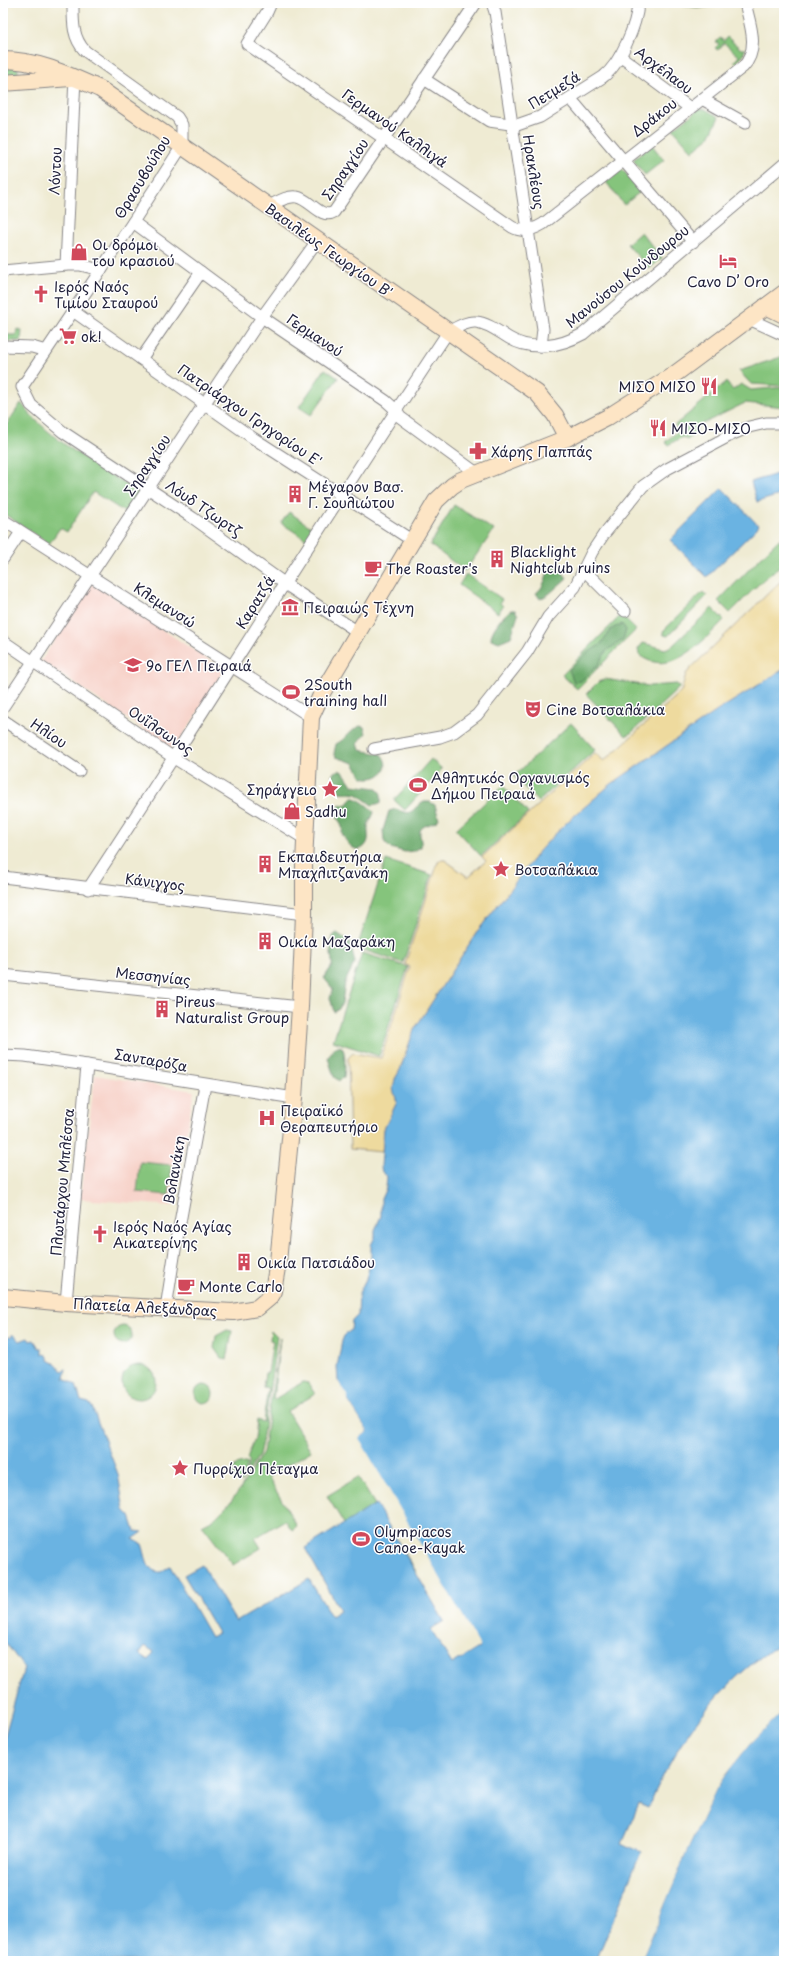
<svg xmlns="http://www.w3.org/2000/svg" width="787" height="1964" font-family="'Playpen Sans',sans-serif">
<style>
.built{fill:#f7d1c8}
.green{fill:#85c47c;stroke:#54735c}
.forest{fill:#6caa6c;stroke:#476654}
.sand{fill:#eeda9e;stroke:#887e6c}
.water{fill:#6ab3e2;stroke:#466a8e;fill-rule:evenodd}
.pier{fill:#efebd3}
.lines{fill:none;stroke-linecap:round;stroke-linejoin:round}
.street-casing{stroke:#888687;stroke-width:13}
.secondary-casing{stroke:#888687;stroke-width:18}
.street{stroke:#fff;stroke-width:11}
.secondary{stroke:#fde5c5;stroke-width:16}
.labels{text-anchor:middle;dominant-baseline:central;stroke-width:3;stroke-linejoin:round;paint-order:stroke}
.street-label{font-size:14px;fill:#22223b;stroke:#fff}
.poi-label{font-size:14px;fill:#22223b;stroke:#fff;text-anchor:start}
</style>
<rect width="100%" height="100%" fill="#fff"/>
<filter id="ink" filterUnits="userSpaceOnUse"><feTurbulence type="fractalNoise" baseFrequency=".025" numOctaves="2"/><feDisplacementMap in="SourceGraphic" scale="8" xChannelSelector="R" yChannelSelector="G"/><feConvolveMatrix kernelMatrix="1 2 1 2 8 2 1 2 1" color-interpolation-filters="sRGB"/></filter>
<filter id="wash" filterUnits="userSpaceOnUse"><feTurbulence type="fractalNoise" baseFrequency=".012" numOctaves="4" result="noise"/><feDisplacementMap in="SourceGraphic" scale="16" xChannelSelector="R" yChannelSelector="G"/><feGaussianBlur stdDeviation="0.9" result="paint"/><feColorMatrix in="noise" values="0 0 0 0 0 0 0 0 0 0 0 0 0 0 0 0 0 1.4 0 .05"/><feComposite in="paint" operator="in"/></filter>
<g filter="url(#wash)">
<rect width="100%" height="100%" fill="#efebd3"/>
<g class="built">
<polygon points="92,583 224,670 174,750 41,661"/>
<polygon points="95,1075 194,1091 173,1206 80,1199"/>
</g>
<g class="green">
<polygon points="620,3 630,3 630,10 620,8"/>
<polygon points="664,3 732,3 701,8"/>
<polygon points="727,37 741,49 745,49 743,56 736,63 734,62 739,56 724,43 718,50 715,48 719,44 716,42 720,38 724,41"/>
<polygon points="3,64 18,68 18,76 3,79"/>
<polygon points="699,109 705,109 719,117 709,137 692,151 673,129"/>
<polygon points="652,145 664,160 645,175 633,160"/>
<polygon points="622,169 641,191 624,205 606,182"/>
<polygon points="641,232 662,258 649,269 627,244"/>
<polygon points="17,329 22,330 21,341 3,341 3,335 16,335"/>
<polygon points="784,356 784,386 751,384 739,371"/>
<polygon points="325,369 338,378 311,415 299,407"/>
<polygon points="726,382 733,390 741,384 751,390 784,387 784,407 745,403 696,427 697,432 687,440 682,437 668,445 665,442 678,431 675,425"/>
<path d="M21,403c30,39 78,63 118,90l-13,20 -33,-21 -26,40 -7,-4 -11,16 -46,-31v-83z"/>
<polygon points="454,505 494,530 465,571 430,545"/>
<polygon points="289,512 314,529 307,540 281,523"/>
<polygon points="779,539 784,554 784,564 764,579 730,613 718,601"/>
<polygon points="466,574 502,599 500,603 503,606 498,613 459,585"/>
<polygon points="703,592 707,596 668,636 664,635 663,631"/>
<path d="M712,608l12,12c-21,21 -53,59 -85,35l-1,-6 5,-6 22,6 7,-3z"/>
<polygon points="621,615 636,630 577,689 562,675"/>
<polygon points="605,679 649,686 677,684 680,687 631,733 626,736 586,694 598,682"/>
<polygon points="571,723 595,750 538,802 514,776"/>
<polygon points="431,759 442,769 405,810 394,800"/>
<polygon points="503,786 528,813 481,856 456,829"/>
<polygon points="386,860 432,875 403,963 357,948"/>
<polygon points="362,953 408,967 379,1056 333,1041"/>
<polygon points="140,1162 172,1165 169,1195 137,1192"/>
<circle cx="123" cy="1335" r="9"/>
<polygon points="227,1330 232,1331 227,1360 221,1358 214,1348 216,1336"/>
<polygon points="271,1331 277,1337 262,1442 259,1455 246,1476 250,1462 247,1458 255,1438 257,1420 263,1422 268,1388 263,1387 265,1373 268,1373 273,1341 270,1340"/>
<polygon points="280,1338 273,1400 303,1382 308,1383 315,1394 287,1411 311,1451 268,1477 297,1526 292,1530 285,1520 255,1538 261,1548 233,1565 202,1525 215,1518 228,1505 241,1488 263,1452"/>
<circle cx="139" cy="1382" r="17"/>
<circle cx="204" cy="1394" r="9"/>
<path d="M248,1463l-6,19 -4,-1 -5,-7c0,-10 7,-11 15,-11z"/>
<polygon points="358,1477 417,1573 347,1615 346,1527 327,1496"/>
</g>
<g class="forest">
<path d="M550,566l11,4 6,8 -18,16 -9,5 -4,-6c9,-6 10,-18 14,-27z"/>
<path d="M511,610h4l3,5 -7,22 -12,5 -8,-3c-1,-8 13,-25 20,-29z"/>
<polygon points="622,624 626,630 623,640 606,651 599,664 581,681 574,682 569,670 587,653 600,645 611,629"/>
<path d="M360,726l4,1 2,6 -8,10 2,7 21,4c13,15 -3,28 -19,23l-8,-14 -18,-6 -2,-4 2,-9c10,-5 15,-14 24,-18z"/>
<polygon points="339,770 344,773 352,785 377,788 381,794 381,803 372,805 357,794 339,792 335,787 332,776 334,772"/>
<path d="M352,797c6,1 18,10 22,15 -1,5 -5,9 -6,14 -1,8 3,14 -4,21 -9,8 -19,-6 -22,-14 0,-2 1,-4 0,-6 -2,-7 -6,-10 -7,-17l2,-4 10,-2z"/>
<path d="M424,802h6l5,3 4,14c-5,6 -17,5 -19,12 -1,4 2,10 1,16l-7,4 -9,1 -15,-4 -4,-4 -2,-3 -1,-11 6,-19 7,-2c18,8 13,1 28,-7z"/>
<path d="M337,933l13,9 5,20 -10,20 -3,21 -3,6 -5,3 -4,-14 3,-9 -9,-11 8,-12c1,-10 -7,-27 5,-33z"/>
<path d="M338,1046l4,1c4,5 3,24 2,30l-5,4 -5,-4 -6,-19 6,-10z"/>
</g>
<polygon class="sand" points="784,578 784,669 717,711 610,785 565,824 540,850 477,932 414,1030 400,1070 395,1079 395,1094 397,1102 384,1129 382,1152 350,1149 348,1058 353,1053 381,1058 410,967 405,964 438,862 441,860 445,860 468,877 486,861 482,857 595,753 604,761 681,692 686,674 690,669"/>
<g class="water">
<polygon points="777,474 783,494 757,502 751,482"/>
<polygon points="722,488 759,526 707,577 670,540"/>
<path d="M784,669v972c-65,41 -106,97 -136,167l-9,-4 -17,39 19,9 -45,109h-593v-219l21,-74 -21,-29v-309l1,6 7,2 1,-4 8,7 8,-3 2,3 4,-1 5,8h3v5l5,2 2,5 7,4 6,7 4,-2 -2,9 12,7 5,16 8,2 3,4 26,67 6,36 6,6 5,15 8,1 -10,7 9,5c4,10 4,29 19,28l9,-6 41,71 7,-4 -34,-58 18,-10 34,57 73,-43 22,37 9,-6 -35,-62 71,-44 68,117 -13,8 21,35 28,-17 -122,-209 10,-6 -20,-31 -10,-20 -1,-14 5,-26 2,-5 7,-6 1,-9 6,-6 1,-22 7,-14 5,-19v-15l4,-8v-7l6,-14v-17l5,-11 1,-11 -5,-5 -1,-5 3,-38 13,-27 -4,-13 2,-10 5,-9 14,-40 63,-98 63,-82 25,-26 45,-39 107,-74zM145,1646l9,6 -6,8 -9,-6z"/>
<polygon points="784,1710 784,1961 641,1961 687,1851 716,1789 725,1775 750,1744"/>
</g>
<g class="pier">
<polygon points="338,1381 348,1397 348,1401 368,1432 359,1438 480,1646 462,1658 461,1656 477,1646 357,1439 357,1437 366,1432 346,1401 346,1398 336,1382"/>
<polygon points="784,1708 784,1710 750,1744 725,1775 716,1789 687,1851 641,1961 639,1961 685,1850 715,1788 723,1774 748,1742"/>
</g>
</g>
<g filter="url(#ink)">
<g class="lines">
<g class="street-casing">
<g id="street">
<path d="M73,3c0,18 -1,34 12,48l92,66 5,8v21l-49,76 -111,165 9,18 32,27 130,86 98,70 67,44"/>
<path d="M271,3l-4,9 -20,32 265,183c10,6 21,3 31,-3l200,-157c17,-18 7,-43 2,-64"/>
<polyline points="492,3 495,12 543,329 541,346"/>
<polyline points="620,56 690,108"/>
<path d="M424,79l65,42 28,4 23,-8 63,-40c17,-13 34,-52 35,-74"/>
<polyline points="570,98 693,242"/>
<polyline points="702,99 745,123"/>
<path d="M267,207c9,-4 20,-12 30,-10 13,2 24,23 37,15l142,-209"/>
<polyline points="133,222 262,317 386,401 396,410 400,417 478,474"/>
<polyline points="66,265 75,78"/>
<polyline points="3,271 66,265 80,265 101,270"/>
<polyline points="73,311 253,438 413,541"/>
<polyline points="749,319 784,335"/>
<polyline points="3,346 32,347 46,351"/>
<polyline points="141,359 201,272"/>
<polyline points="3,520 311,717"/>
<polyline points="3,559 21,532"/>
<polyline points="583,569 625,611"/>
<polyline points="3,641 174,758 305,839"/>
<polyline points="3,707 262,317 317,241"/>
<polyline points="3,720 79,771"/>
<polyline points="374,749 440,737 454,732 477,715 527,652 548,617 575,587 592,552 604,534 643,486 667,469 733,434 749,427 766,423 784,423"/>
<polyline points="3,877 304,914"/>
<path d="M88,889c122,-185 237,-373 360,-557 8,-4 18,-11 28,-10 12,1 23,10 33,16 23,14 52,8 74,-4l201,-170"/>
<polyline points="3,975 300,1007"/>
<polyline points="3,1055 25,1056 87,1065 294,1098"/>
<polyline points="66,1303 87,1065"/>
<polyline points="166,1308 175,1250 205,1085"/>
</g>
</g>
<g class="secondary-casing">
<g id="secondary">
<path d="M3,60c35,0 65,15 97,29l437,304 18,22 12,23"/>
<polyline points="3,83 71,78"/>
<polyline points="766,306 784,315"/>
<polyline points="3,1297 66,1303 233,1312 257,1308 269,1298 273,1291 278,1262 294,1098 300,1007 304,914 304,863 311,717 322,693 436,501 452,486 461,480 567,438 608,417 675,374 784,293"/>
</g>
</g>
<use href="#street" class="street"/>
<use href="#secondary" class="secondary"/>
</g>
</g>
<defs>
<g id="shop-bare" transform="scale(1.38)"><path d="M-5-2.5h2.3a2.7 3.5 0 0 1 5.4 0H5L5.5 6h-11ZM-1.5-2.5h3a1.5 2.3 0 0 0-3 0Z" fill="#d1495b" stroke="#fff" stroke-width="2.5" paint-order="stroke"/></g>
<g id="hotel-bare" transform="scale(1.38)"><path d="M-6-4.5h1.5V1H6V5H4.5V3h-9V5H-6ZM-4 0a1.8 1.8 0 1 1 3.6 0ZM.5 0V-2.5h3Q6-2.5 6 0Z" fill="#d1495b" stroke="#fff" stroke-width="2.5" paint-order="stroke"/></g>
<g id="church-bare" transform="scale(1.38)"><path d="M-1.2-6h2.4v3.5h3.3v2.4h-3.3V6h-2.4V-.1h-3.3v-2.4h3.3Z" fill="#d1495b" stroke="#fff" stroke-width="2.5" paint-order="stroke"/></g>
<g id="supermarket-bare" transform="scale(1.38)"><path d="M-6-5.5h2.5l.6 2H6L4.5 2H-2.5L-4.4-4H-6ZM-1.5 3.2a1.3 1.3 0 1 0 .1 0ZM3 3.2a1.3 1.3 0 1 0 .1 0Z" fill="#d1495b" stroke="#fff" stroke-width="2.5" paint-order="stroke"/></g>
<g id="restaurant-bare" transform="scale(1.38)"><path d="M-5-6h1v4h1v-4h1v4h1v-4h1v5L-1.5 .5V6h-2V.5L-5-1ZM5-6V6H3V1.5H1.5Q1.5-4 5-6Z" fill="#d1495b" stroke="#fff" stroke-width="2.5" paint-order="stroke"/></g>
<g id="pharmacy-bare" transform="scale(1.38)"><path d="M-2-6h4v4h4v4h-4v4h-4v-4h-4v-4h4Z" fill="#d1495b" stroke="#fff" stroke-width="2.5" paint-order="stroke"/></g>
<g id="building-bare" transform="scale(1.38)"><path d="M-4-6H4V6H1V3H-1V6H-4ZM-2.5-4.3h1.7v1.8h-1.7ZM.8-4.3h1.7v1.8H.8ZM-2.5-1h1.7V.8h-1.7ZM.8-1h1.7V.8H.8Z" fill="#d1495b" stroke="#fff" stroke-width="2.5" paint-order="stroke"/></g>
<g id="cafe-bare" transform="scale(1.38)"><path d="M-5.5-4.5H6V0H3Q3 3.5 0 3.5H-2.5Q-5.5 3.5-5.5 0ZM3-3.2v2h1.7v-2ZM-6 4.5H4V6H-6Z" fill="#d1495b" stroke="#fff" stroke-width="2.5" paint-order="stroke"/></g>
<g id="museum-bare" transform="scale(1.38)"><path d="M0-6L6-3V-2H-6V-3ZM-5-1h2V3h-2ZM-1-1h2V3h-2ZM3-1h2V3H3ZM-6 4H6V6H-6Z" fill="#d1495b" stroke="#fff" stroke-width="2.5" paint-order="stroke"/></g>
<g id="school-bare" transform="scale(1.38)"><path d="M0-5L7-2L0 1L-7-2ZM-4 1L0 2.5L4 1V4Q0 6-4 4Z" fill="#d1495b" stroke="#fff" stroke-width="2.5" paint-order="stroke"/></g>
<g id="stadium-bare" transform="scale(1.38)"><path d="M0-5a6.5 5 0 1 0 0 10a6.5 5 0 1 0 0-10ZM-3.5-1.8h7v3.6h-7Z" fill="#d1495b" stroke="#fff" stroke-width="2.5" paint-order="stroke"/></g>
<g id="theatre-bare" transform="scale(1.38)"><path d="M-5-5.5Q0-4 5-5.5V0Q5 5 0 6Q-5 5-5 0ZM-3.3-2.5H-1v1.5H-3.3ZM1-2.5H3.3v1.5H1ZM-2.8 1Q0 5.5 2.8 1Z" fill="#d1495b" stroke="#fff" stroke-width="2.5" paint-order="stroke"/></g>
<g id="sight-bare" transform="scale(1.38)"><path d="M0-6L1.8-2.2L6-1.7L2.9 1.2L3.7 5.4L0 3.3L-3.7 5.4L-2.9 1.2L-6-1.7L-1.8-2.2Z" fill="#d1495b" stroke="#fff" stroke-width="2.5" paint-order="stroke"/></g>
<g id="hospital-bare" transform="scale(1.38)"><path d="M-5-5h3v3.5h4V-5h3V5h-3V1.5h-4V5h-3Z" fill="#d1495b" stroke="#fff" stroke-width="2.5" paint-order="stroke"/></g>
</defs>
<g fill-rule="evenodd">
<use href="#shop-bare" x="79" y="252"/>
<use href="#hotel-bare" x="728" y="261"/>
<use href="#church-bare" x="41" y="294"/>
<use href="#supermarket-bare" x="68" y="336"/>
<use href="#restaurant-bare" x="709" y="386"/>
<use href="#restaurant-bare" x="658" y="428"/>
<use href="#pharmacy-bare" x="478" y="451"/>
<use href="#building-bare" x="295" y="494"/>
<use href="#building-bare" x="497" y="559"/>
<use href="#cafe-bare" x="373" y="568"/>
<use href="#museum-bare" x="290" y="607"/>
<use href="#school-bare" x="133" y="665"/>
<use href="#stadium-bare" x="291" y="692"/>
<use href="#theatre-bare" x="533" y="709"/>
<use href="#stadium-bare" x="418" y="785"/>
<use href="#sight-bare" x="330" y="789"/>
<use href="#shop-bare" x="292" y="811"/>
<use href="#building-bare" x="265" y="864"/>
<use href="#sight-bare" x="501" y="869"/>
<use href="#building-bare" x="265" y="941"/>
<use href="#building-bare" x="162" y="1009"/>
<use href="#hospital-bare" x="267" y="1118"/>
<use href="#church-bare" x="100" y="1234"/>
<use href="#building-bare" x="244" y="1262"/>
<use href="#cafe-bare" x="186" y="1286"/>
<use href="#sight-bare" x="180" y="1468"/>
<use href="#stadium-bare" x="361" y="1539"/>
</g>
<g class="labels">
<g class="street-label">
<text transform="translate(664 70) rotate(37)">Αρχέλαου</text>
<text transform="translate(554 90) rotate(-32)">Πετμεζά</text>
<text transform="translate(654 117) rotate(-38)">Δράκου</text>
<text transform="translate(395 128) rotate(35)">Γερμανού Καλλιγά</text>
<text transform="translate(345 169) rotate(-56)">Σηραγγίου</text>
<text transform="translate(55 171) rotate(-87)">Λόντου</text>
<text transform="translate(534 172) rotate(81)">Ηρακλέους</text>
<text transform="translate(142 177) rotate(-59)">Θρασυβούλου</text>
<text transform="translate(329 250) rotate(35)">Βασιλέως Γεωργίου Β'</text>
<text transform="translate(627 276) rotate(-39)">Μανούσου Κούνδουρου</text>
<text transform="translate(315 335) rotate(34)">Γερμανού</text>
<text transform="translate(250 415) rotate(34)">Πατριάρχου Γρηγορίου Ε'</text>
<text transform="translate(147 465) rotate(-56)">Σηραγγίου</text>
<text transform="translate(204 508) rotate(34)">Λόυδ Τζωρτζ</text>
<text transform="translate(255 602) rotate(-58)">Καρατζά</text>
<text transform="translate(165 605) rotate(33)">Κλεμανσώ</text>
<text transform="translate(161 730) rotate(34)">Ουΐλσωνος</text>
<text transform="translate(49 733) rotate(34)">Ηλίου</text>
<text transform="translate(155 882) rotate(7)">Κάνιγγος</text>
<text transform="translate(153 976) rotate(6)">Μεσσηνίας</text>
<text transform="translate(151 1060) rotate(10)">Σανταρόζα</text>
<text transform="translate(174 1170) rotate(-80)">Βολανάκη</text>
<text transform="translate(62 1182) rotate(-85)">Πλωτάρχου Μπλέσσα</text>
<text transform="translate(145 1307) rotate(3)">Πλατεία Αλεξάνδρας</text>
</g>
<g class="poi-label">
<text x="92" y="244">Οι δρόμοι<tspan x="92" dy="16">του κρασιού</tspan></text>
<text x="728" y="281" text-anchor="middle">Cavo D’ Oro</text>
<text x="54" y="286">Ιερός Ναός<tspan x="54" dy="16">Τιμίου Σταυρού</tspan></text>
<text x="81" y="336">ok!</text>
<text x="696" y="386" text-anchor="end">ΜΙΣΟ ΜΙΣΟ</text>
<text x="671" y="428">ΜΙΣΟ-ΜΙΣΟ</text>
<text x="491" y="451">Χάρης Παππάς</text>
<text x="308" y="486">Μέγαρον Βασ.<tspan x="308" dy="16">Γ. Σουλιώτου</tspan></text>
<text x="510" y="551">Blacklight<tspan x="510" dy="16">Nightclub ruins</tspan></text>
<text x="386" y="568">The Roaster's</text>
<text x="303" y="607">Πειραιώς Τἐχνη</text>
<text x="146" y="665">9ο ΓΕΛ Πειραιά</text>
<text x="304" y="684">2South<tspan x="304" dy="16">training hall</tspan></text>
<text x="546" y="709">Cine Βοτσαλάκια</text>
<text x="431" y="777">Αθλητικός Οργανισμός<tspan x="431" dy="16">Δήμου Πειραιά</tspan></text>
<text x="317" y="789" text-anchor="end">Σηράγγειο</text>
<text x="305" y="811">Sadhu</text>
<text x="278" y="856">Εκπαιδευτήρια<tspan x="278" dy="16">Μπαχλιτζανάκη</tspan></text>
<text x="514" y="869">Βοτσαλάκια</text>
<text x="278" y="941">Οικία Μαζαράκη</text>
<text x="175" y="1001">Pireus<tspan x="175" dy="16">Naturalist Group</tspan></text>
<text x="280" y="1110">Πειραϊκό<tspan x="280" dy="16">Θεραπευτήριο</tspan></text>
<text x="113" y="1226">Ιερός Ναός Αγίας<tspan x="113" dy="16">Αικατερίνης</tspan></text>
<text x="257" y="1262">Οικία Πατσιάδου</text>
<text x="199" y="1286">Monte Carlo</text>
<text x="193" y="1468">Πυρρίχιο Πέταγμα</text>
<text x="374" y="1531">Olympiacos<tspan x="374" dy="16">Canoe-Kayak</tspan></text>
</g>
</g>
<rect width="787" height="1964" fill="none" stroke="#fff" stroke-width="16"/>
</svg>
